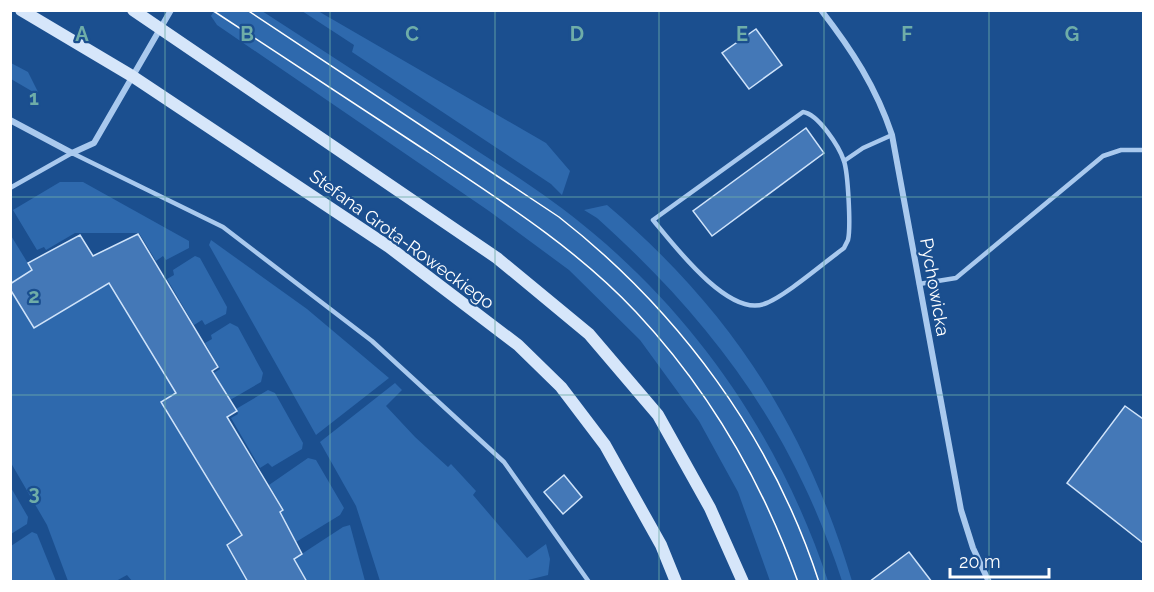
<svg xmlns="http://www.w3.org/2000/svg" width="1154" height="592" font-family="Raleway,sans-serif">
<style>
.grass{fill:#2e69ad}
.building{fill:#4478b7;stroke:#cfe3fa;stroke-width:1.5}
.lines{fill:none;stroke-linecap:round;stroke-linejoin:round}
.service{stroke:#a9c9ee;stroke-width:4.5}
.minor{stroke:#a9c9ee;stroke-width:6}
.secondary{stroke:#d6e6fa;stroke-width:12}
.tram{stroke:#fff;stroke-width:1.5}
.grid{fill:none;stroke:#6fada8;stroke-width:1.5;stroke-opacity:0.55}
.labels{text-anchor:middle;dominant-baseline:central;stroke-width:4.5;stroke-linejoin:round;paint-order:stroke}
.street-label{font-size:18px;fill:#fff;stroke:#1b4f8f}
.grid-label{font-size:20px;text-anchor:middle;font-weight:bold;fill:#6fada8;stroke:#1b4f8f;stroke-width:4.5;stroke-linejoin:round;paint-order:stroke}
</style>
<rect width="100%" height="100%" fill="#1b4f8f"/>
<g class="grass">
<path d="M214,11h48c65,42 129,84 194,126 46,30 95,60 137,96 110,92 190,213 235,348h-58l-32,-89 -39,-71 -59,-81 -71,-70 -80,-59 -272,-186 -6,-9z"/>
<polygon points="302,11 318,11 546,143 570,171 562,195 551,184 352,52 354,45"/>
<polygon points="11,63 28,72 38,92 35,93 11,79"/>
<polygon points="60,182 83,182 189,241 189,248 166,260 163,256 156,261 139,233 75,233 46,250 44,247 37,250 13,210"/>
<path d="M607,205c124,105 199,222 245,376h-10c-49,-150 -128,-258 -245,-363l-13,-8z"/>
<polygon points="10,234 32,270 11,283 10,283"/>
<polygon points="211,240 307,309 389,378 316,435 209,245"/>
<polygon points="195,256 200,258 227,307 226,314 205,325 202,320 194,325 167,279 174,275 173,270"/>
<polygon points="109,283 176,393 161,403 241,535 226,545 248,581 132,581 127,575 116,581 68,581 47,525 11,463 10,290 35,328"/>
<polygon points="230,323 238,327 263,373 261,382 230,400 227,395 219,400 206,378 220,369 205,343 212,339 211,335"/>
<polygon points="395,383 402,390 386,406 415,437 448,467 451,464 476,491 473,495 527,558 546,544 550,559 548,575 520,582 380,581 356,506 320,442"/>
<polygon points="268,390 275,393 303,443 302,449 272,467 268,463 260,468 231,418 238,414 236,409"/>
<polygon points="308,458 316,460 344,508 340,515 296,542 270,518 284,510 269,485"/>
<polygon points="10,486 28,517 27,524 11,534"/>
<polygon points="350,525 365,581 307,581 294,559 343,527"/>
<polygon points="32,532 37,534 56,581 11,581 11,546"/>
</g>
<g class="building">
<polygon points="756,29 782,65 749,89 722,53"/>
<polygon points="806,128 824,153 712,236 693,211"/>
<polygon points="138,234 218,367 212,371 237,411 227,417 283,510 280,512 302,554 294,559 307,582 248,582 227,545 242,535 161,402 176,393 109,283 34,328 10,289 10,284 32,270 28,263 80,235 93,256"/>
<polygon points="1125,406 1143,419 1143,543 1067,483"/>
<polygon points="564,475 582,497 563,514 544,492"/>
<polygon points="909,552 932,582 869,582"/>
</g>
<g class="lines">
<g class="service">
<path d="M803,112c15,2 36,34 41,49 4,12 7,66 4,79l-4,8c-19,14 -61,50 -80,56 -36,13 -91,-60 -111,-84z"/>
<polyline points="844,161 863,148 892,135"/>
<polyline points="10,188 72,153 223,227 372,341 504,462 589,582"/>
<polyline points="919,284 956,278 1103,156 1121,150 1144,150"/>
</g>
<g class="minor">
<path d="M821,10c31,40 55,77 71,125l69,375 12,38 16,34"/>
<polyline points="10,120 72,153 94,143 171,10"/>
</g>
<g class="secondary">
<polyline points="21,10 132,76 389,247 518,345 561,387 605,445 661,545 676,582"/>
<polyline points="133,10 497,258 589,334 658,415 710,508 743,582"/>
</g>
<g class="tram">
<path d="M212,10c72,48 144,95 216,142 72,48 148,96 208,160 73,78 126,169 162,270"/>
<path d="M247,10l312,207c120,94 213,220 260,365"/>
</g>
</g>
<path class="grid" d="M165,10v572M330,10v572M495,10v572M659,10v572M824,10v572M989,10v572M10,197h1134M10,395h1134"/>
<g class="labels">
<g class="street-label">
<text transform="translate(402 239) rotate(36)">Stefana Grota-Roweckiego</text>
<text transform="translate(935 287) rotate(80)">Pychowicka</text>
</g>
</g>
<g class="grid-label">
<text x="82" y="41">A</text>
<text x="247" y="41">B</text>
<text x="412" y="41">C</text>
<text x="577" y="41">D</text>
<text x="742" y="41">E</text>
<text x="907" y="41">F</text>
<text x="1072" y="41">G</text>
<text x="34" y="105">1</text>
<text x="34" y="303">2</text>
<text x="34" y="500">3</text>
</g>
<rect width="1154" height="592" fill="none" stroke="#ffffff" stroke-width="24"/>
<path d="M950 568v9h99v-9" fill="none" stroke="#ffffff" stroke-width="3"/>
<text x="959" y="568" font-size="18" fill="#ffffff" stroke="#1b4f8f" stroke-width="4.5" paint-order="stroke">20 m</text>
</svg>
